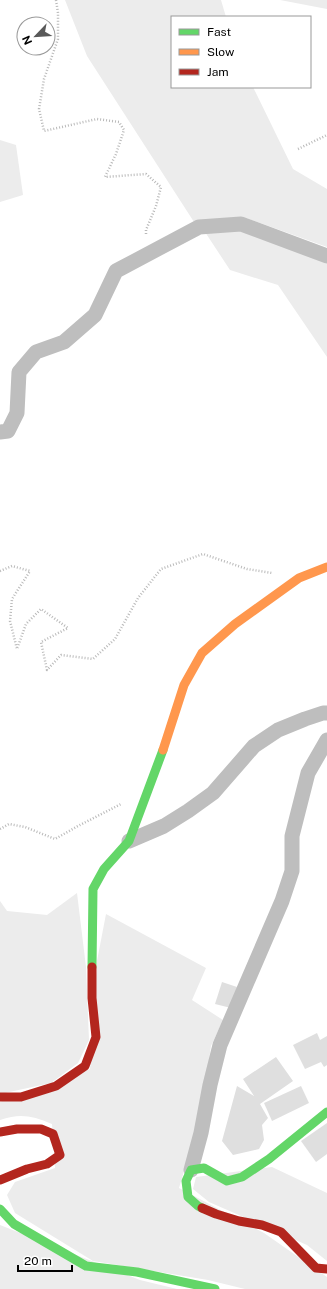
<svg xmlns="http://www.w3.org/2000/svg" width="327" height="1289" font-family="'Public Sans',sans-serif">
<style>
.green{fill:#ececec}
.building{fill:#dfdfdf}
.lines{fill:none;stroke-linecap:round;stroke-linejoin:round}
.path{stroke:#b9b9b9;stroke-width:2.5;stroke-dasharray:1 2;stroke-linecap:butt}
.street{stroke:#bebebe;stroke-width:15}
.fast{stroke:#63d668;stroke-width:9}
.slow{stroke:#ff974d;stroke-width:9}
.jam{stroke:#b3261e;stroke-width:9}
</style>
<rect width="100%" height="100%" fill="#fff"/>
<g class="green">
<polygon points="65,0 221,0 226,17 172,17 172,87 253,87 293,169 327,189 327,247 246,218 194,222 87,56"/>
<polygon points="280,0 327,0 327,9"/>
<polygon points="0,140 16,145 23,195 0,202"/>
<polygon points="243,228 327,260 327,357 278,285 230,270 205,232"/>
<polygon points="77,893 86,967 89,1040 78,1063 51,1083 0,1094 0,901 7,911 47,915"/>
<path d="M106,914l100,54 -14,32 31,20 -12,26 -6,41 -10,47 -16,54 85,45 63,44v12h-82l-37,-9 -115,-19 -78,-48 -8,-18 8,-13 40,-14 -3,-44c-20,-8 -31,-11 -52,-4v-18l90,-33 7,-108z"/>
<polygon points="272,1167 327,1193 327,1261 307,1245 209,1202 193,1189 196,1177"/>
<polygon points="0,1225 140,1280 177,1289 0,1289"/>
</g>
<g class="building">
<polygon points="222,982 237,987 231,1008 215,1004"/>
<polygon points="317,1033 320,1040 327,1036 327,1065 324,1067 321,1062 305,1069 293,1045"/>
<polygon points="276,1057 293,1081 260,1104 268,1118 262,1125 264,1140 259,1149 233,1155 222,1141 237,1086 254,1096 243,1079"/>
<polygon points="301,1086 309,1103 272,1121 264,1103"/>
<polygon points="327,1123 327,1154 316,1162 301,1141"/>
</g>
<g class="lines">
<g class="path">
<polyline points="56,0 58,13 58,39 44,79 39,109 44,131 97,119 119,122 124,130 116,154 105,177 146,174 161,187 156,206 146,230 146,236"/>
<polyline points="298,149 327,135"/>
<polyline points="0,571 12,566 30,571 12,599 10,621 17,649 26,624 41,609 68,628 41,642 47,670 61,655 93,659 115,639 138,598 161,569 203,554 247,569 272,573"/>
<polyline points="0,829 9,824 25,827 55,839 78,826 121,804"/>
</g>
<g class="street">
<polyline points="0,432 8,431 17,413 19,372 36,352 64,342 95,315 116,271 199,227 241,224 327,256"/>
<polyline points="129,841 164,826 188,811 213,793 254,746 278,730 305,719 323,713 327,713"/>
<polyline points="191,1170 201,1133 210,1085 220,1045 282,901 292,871 292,836 308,773 327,740"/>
</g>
<g class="fast">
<polyline points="92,967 93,889 104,869 129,841 163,750"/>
<polyline points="202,1208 198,1206 188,1197 186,1181 191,1170 204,1168 227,1181 242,1177 269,1159 327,1112"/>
<polyline points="0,1209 14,1224 86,1266 137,1272 215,1289"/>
</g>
<polyline class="slow" points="163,750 184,685 202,653 235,624 299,578 327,567"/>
<g class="jam">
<polyline points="0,1097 21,1097 56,1086 85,1066 96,1037 92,998 92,967"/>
<polyline points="0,1132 17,1129 41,1129 53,1134 60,1155 47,1164 27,1169 0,1180"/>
<polyline points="202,1208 216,1214 239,1221 262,1225 281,1232 316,1268 327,1269"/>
</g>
</g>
<rect x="171" y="16" width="140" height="72" fill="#ffffff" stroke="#999999"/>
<rect x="179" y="29" width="20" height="6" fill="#63d668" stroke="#999999"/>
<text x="207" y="36" font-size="12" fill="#000000">Fast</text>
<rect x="179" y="49" width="20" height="6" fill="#ff974d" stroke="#999999"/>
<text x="207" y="56" font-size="12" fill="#000000">Slow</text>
<rect x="179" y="69" width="20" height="6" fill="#b3261e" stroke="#999999"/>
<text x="207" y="76" font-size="12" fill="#000000">Jam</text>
<g transform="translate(36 36) rotate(245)"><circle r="19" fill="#ffffff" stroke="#999999"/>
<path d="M0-3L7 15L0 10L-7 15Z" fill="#595959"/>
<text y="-6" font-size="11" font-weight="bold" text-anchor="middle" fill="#000000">N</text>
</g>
<path d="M18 1265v6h54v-6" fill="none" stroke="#000000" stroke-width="2"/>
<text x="24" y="1265" font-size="12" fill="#000000" stroke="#ffffff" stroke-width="3" paint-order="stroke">20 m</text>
</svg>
